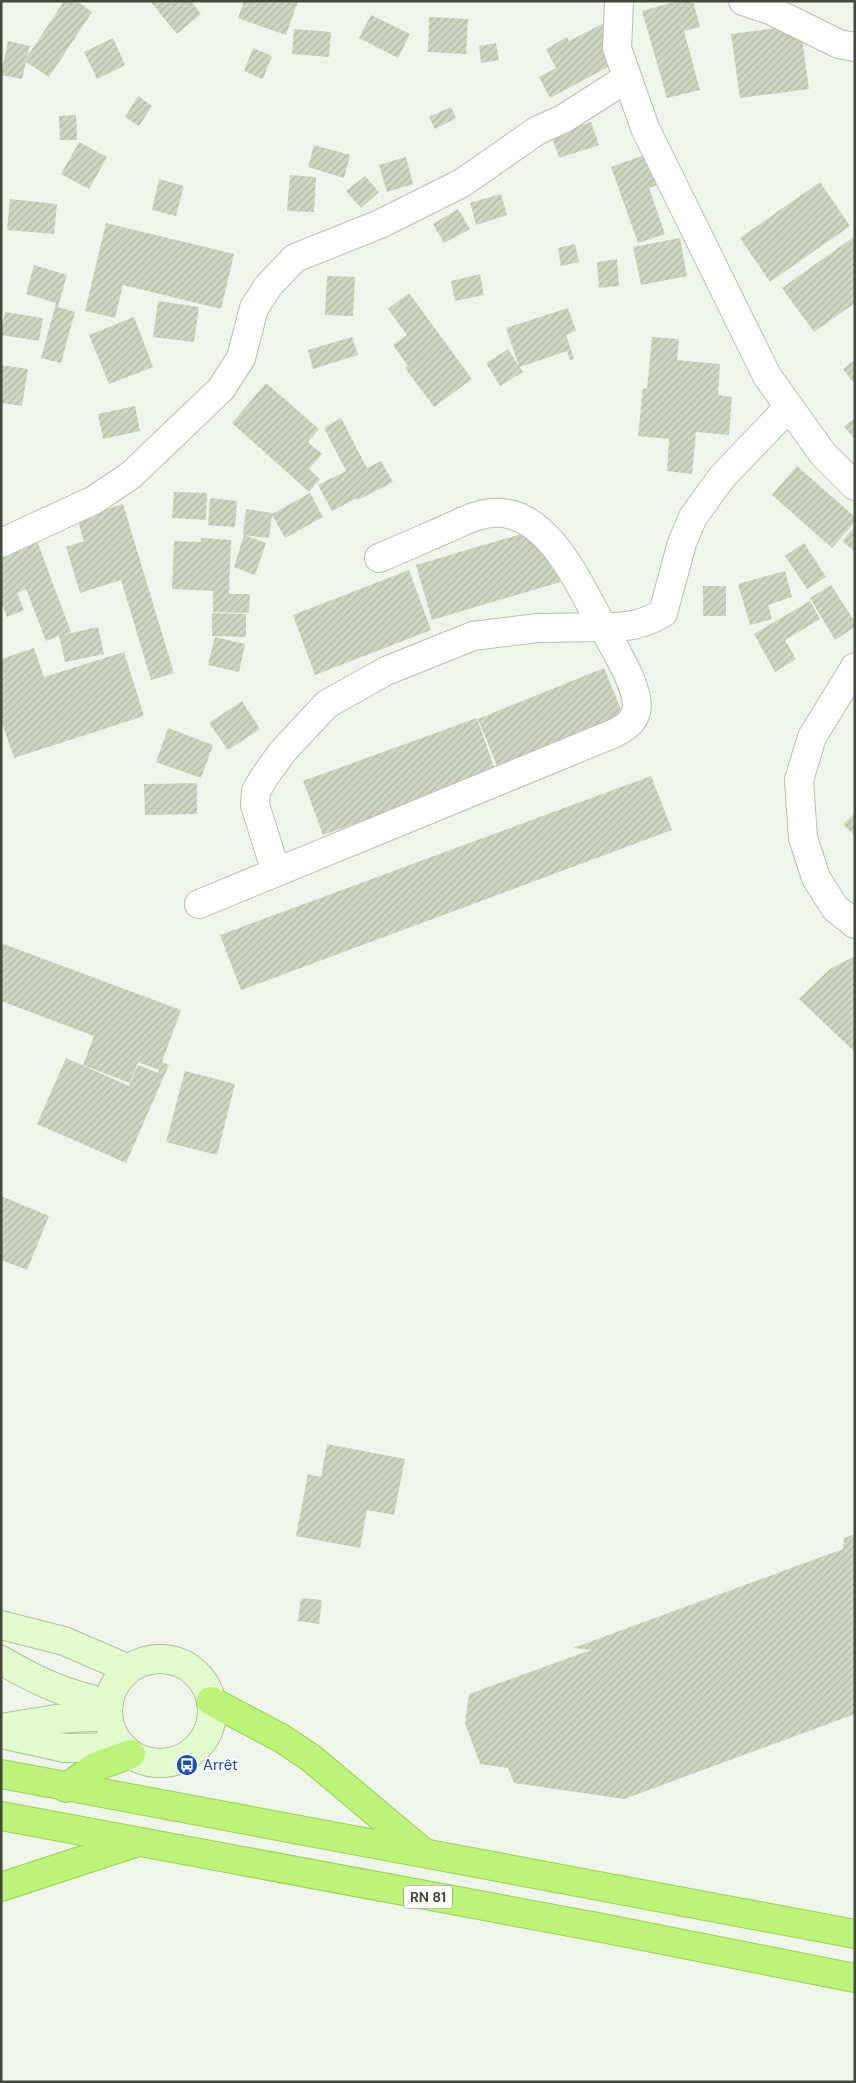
<svg xmlns="http://www.w3.org/2000/svg" width="856" height="2083" font-family="'DM Sans',sans-serif">
<style>
.building{fill:url(#building-hatch)}
.lines{fill:none;stroke-linecap:round;stroke-linejoin:round}
.street-casing{stroke:#b9c0af;stroke-width:30}
.secondary-casing{stroke:#adc496;stroke-width:30}
.highway-casing{stroke:#99d248;stroke-width:30}
.street{stroke:#fff;stroke-width:28}
.secondary{stroke:#e3fbcf;stroke-width:28}
.highway{stroke:#bcf378;stroke-width:28}
.labels{text-anchor:middle;dominant-baseline:central;stroke-width:4;stroke-linejoin:round;paint-order:stroke}
.shield{fill:#fff;stroke:#7b8075;stroke-width:1}
.shield-label{font-size:14px;font-weight:bold;fill:#43493a}
.transit-label{font-size:15px;fill:#164399;stroke:#fff;text-anchor:start}
</style>
<defs>
<pattern id="building-hatch" width="6" height="6" patternUnits="userSpaceOnUse" patternTransform="scale(1.25)"><rect width="6" height="6" fill="#ced5c2"/><path d="M-1 1l2-2M0 6l6-6M5 7l2-2" fill="none" stroke="#b2b8a7"/></pattern>
</defs>
<rect width="100%" height="100%" fill="#f0f5ec"/>
<g class="building">
<polygon points="64,1 77,1 92,12 49,77 26,62 22,79 1,75 8,41 30,46 27,57"/>
<polygon points="150,1 191,1 201,14 177,34"/>
<polygon points="244,1 298,1 286,35 238,18"/>
<polygon points="678,1 693,1 700,27 684,31 700,90 667,98 642,11"/>
<polygon points="371,15 410,34 398,58 359,38"/>
<polygon points="429,17 468,19 466,54 428,52"/>
<polygon points="604,23 623,59 550,98 539,77 556,68 546,49 567,37 569,41"/>
<polygon points="800,25 809,89 740,98 731,34"/>
<polygon points="294,29 331,32 329,57 292,54"/>
<polygon points="113,38 125,65 97,79 84,52"/>
<polygon points="496,43 499,60 481,63 479,46"/>
<polygon points="253,48 272,56 263,79 244,71"/>
<polygon points="138,96 152,106 139,126 125,117"/>
<polygon points="451,107 456,118 435,129 429,117"/>
<polygon points="76,115 77,140 60,140 59,116"/>
<polygon points="591,122 599,145 559,158 551,135"/>
<polygon points="79,142 107,157 89,189 61,174"/>
<polygon points="314,145 350,155 344,178 308,167"/>
<polygon points="658,150 669,181 649,188 665,234 638,243 611,167"/>
<polygon points="406,157 413,184 387,192 379,165"/>
<polygon points="290,175 316,177 314,212 287,211"/>
<polygon points="365,176 379,192 361,208 346,191"/>
<polygon points="159,179 184,186 176,216 152,210"/>
<polygon points="820,182 850,226 770,282 740,238"/>
<polygon points="501,194 507,215 476,225 470,203"/>
<polygon points="10,199 57,204 54,234 7,230"/>
<polygon points="458,209 470,229 444,243 433,224"/>
<polygon points="106,223 234,254 221,309 123,285 115,318 85,311"/>
<polygon points="855,236 855,303 814,332 782,288"/>
<polygon points="680,238 687,276 641,285 633,247"/>
<polygon points="575,244 579,262 561,266 558,248"/>
<polygon points="617,259 619,286 599,288 597,262"/>
<polygon points="34,265 67,275 58,307 75,312 61,363 41,358 56,303 26,294"/>
<polygon points="480,274 484,295 455,301 451,281"/>
<polygon points="327,276 355,277 353,316 325,315"/>
<polygon points="409,293 472,379 434,407 405,368 408,366 393,345 407,335 388,309"/>
<polygon points="158,301 199,307 194,342 153,337"/>
<polygon points="568,308 576,331 566,335 574,359 570,360 567,351 520,367 523,372 500,386 486,363 508,349 519,366 506,328"/>
<polygon points="5,312 43,318 39,341 1,335"/>
<polygon points="134,317 153,367 109,384 89,335"/>
<polygon points="352,337 358,355 313,369 308,350"/>
<polygon points="652,337 679,339 677,360 720,364 718,395 732,397 729,435 696,432 692,474 667,471 669,439 638,436 643,388 647,389"/>
<polygon points="855,360 855,385 843,369"/>
<polygon points="1,365 28,369 22,406 1,403"/>
<polygon points="266,383 319,429 308,442 322,454 309,469 320,479 309,492 232,423"/>
<polygon points="135,406 140,431 103,439 98,414"/>
<polygon points="341,418 367,468 381,461 393,482 358,500 357,498 332,511 318,485 346,471 324,428"/>
<polygon points="855,418 855,440 844,426"/>
<polygon points="797,466 855,517 855,522 832,548 772,495"/>
<polygon points="174,492 207,493 206,520 172,518"/>
<polygon points="310,493 323,517 285,538 272,515 269,538 243,535 246,509 272,513 272,514"/>
<polygon points="210,498 237,501 235,527 208,525"/>
<polygon points="123,504 174,673 151,680 121,580 80,593 66,547 84,541 77,518"/>
<polygon points="855,526 855,552 842,541"/>
<polygon points="545,527 560,582 432,620 416,565"/>
<polygon points="244,535 266,543 255,575 234,567"/>
<polygon points="201,538 231,540 229,594 250,594 249,613 213,612 213,591 172,589 174,541 201,542"/>
<polygon points="37,541 71,632 63,635 98,627 104,654 65,662 59,636 46,641 26,589 17,593 24,610 7,617 1,602 1,555"/>
<polygon points="804,543 826,577 807,589 785,556"/>
<polygon points="409,570 431,630 315,675 293,615"/>
<polygon points="785,571 792,597 768,605 772,619 750,625 738,584"/>
<polygon points="831,585 855,622 855,627 835,640 810,598"/>
<rect x="703" y="586" width="23" height="30"/>
<polygon points="810,601 820,619 785,640 796,659 775,672 754,634"/>
<polygon points="212,613 246,614 246,637 212,636"/>
<polygon points="215,637 245,644 239,672 208,665"/>
<polygon points="34,648 44,677 124,652 144,716 14,758 1,720 1,659"/>
<polygon points="604,668 624,717 498,768 478,719"/>
<polygon points="242,701 260,729 228,750 209,723"/>
<polygon points="477,718 496,773 323,835 303,781"/>
<polygon points="168,728 213,745 201,778 156,762"/>
<polygon points="651,776 672,830 241,990 220,935"/>
<polygon points="197,783 197,814 145,815 144,784"/>
<polygon points="855,813 855,836 843,824"/>
<polygon points="1,943 181,1010 162,1062 169,1065 126,1163 37,1124 66,1058 129,1086 138,1065 158,1073 159,1070 138,1062 130,1083 83,1065 94,1036 1,1001"/>
<polygon points="855,956 855,1052 799,999 830,969"/>
<polygon points="185,1071 235,1084 217,1155 166,1142"/>
<polygon points="1,1196 49,1216 27,1270 1,1260"/>
<polygon points="327,1444 405,1459 394,1515 367,1510 360,1548 296,1536 308,1474 321,1477"/>
<polygon points="855,1534 855,1714 624,1799 514,1783 508,1768 480,1764 465,1723 469,1694 591,1650 573,1648 843,1549 844,1538"/>
<polygon points="301,1598 322,1600 319,1624 298,1621"/>
</g>
<g class="lines">
<g class="street-casing">
<g id="street">
<polyline points="619,1 617,48 645,128 767,376 823,454 855,486"/>
<polyline points="743,1 770,10 839,44 855,47"/>
<polyline points="1,543 94,500 131,475 221,389 241,358 254,308 269,285 295,258 380,224 462,183 538,130 563,119 627,78"/>
<path d="M379,558c22,-9 44,-19 67,-29 10,-4 20,-10 31,-13 66,-21 100,66 126,111 25,0 37,-1 60,-14l19,-70 11,-26 29,-40 67,-70"/>
<polyline points="855,667 812,737 799,780 803,838 816,878 835,908 855,924"/>
<path d="M199,904l416,-171c9,-5 18,-10 21,-21 6,-22 -23,-65 -33,-85l-65,1 -65,8 -87,35 -59,33 -44,47 -18,25 -9,15 -1,14 21,67"/>
</g>
</g>
<g class="secondary-casing">
<g id="secondary">
<polyline points="1,1625 64,1641 129,1669"/>
<circle cx="160" cy="1711" r="52"/>
<path d="M1,1660c37,22 66,35 108,43"/>
<polyline points="1,1728 56,1719 108,1716"/>
<polyline points="1,1734 65,1748 123,1747"/>
</g>
</g>
<g class="highway-casing">
<g id="highway">
<polyline points="211,1701 281,1738 311,1758 423,1852"/>
<polyline points="1,1774 855,1934"/>
<polyline points="66,1788 95,1767 131,1754"/>
<polyline points="1,1816 597,1927 855,1978"/>
<polyline points="1,1887 135,1843"/>
</g>
</g>
<use href="#street" class="street"/>
<use href="#secondary" class="secondary"/>
<use href="#highway" class="highway"/>
</g>
<defs>
<g id="bus-disc" transform="scale(1.125)"><circle r="9.5" fill="#1a4fb4" stroke="#fff"/><path d="M-5-6H5V4H4V6H2V4H-2V6H-4V4H-5ZM-3.5-4V0h7V-4ZM-3.5 1.2v1.5H-2V1.2ZM2 1.2v1.5H3.5V1.2Z" fill="#fff"/></g>
</defs>
<g fill-rule="evenodd">
<use href="#bus-disc" x="187" y="1765"/>
</g>
<g class="labels">
<rect class="shield" x="404" y="1885.5" width="48" height="23" rx="4"/>
<g class="shield-label">
<text x="428" y="1897">RN 81</text>
</g>
<g class="transit-label">
<text x="203" y="1765">Arrêt</text>
</g>
</g>
<rect width="856" height="2083" fill="none" stroke="#43493a" stroke-width="5"/>
</svg>
